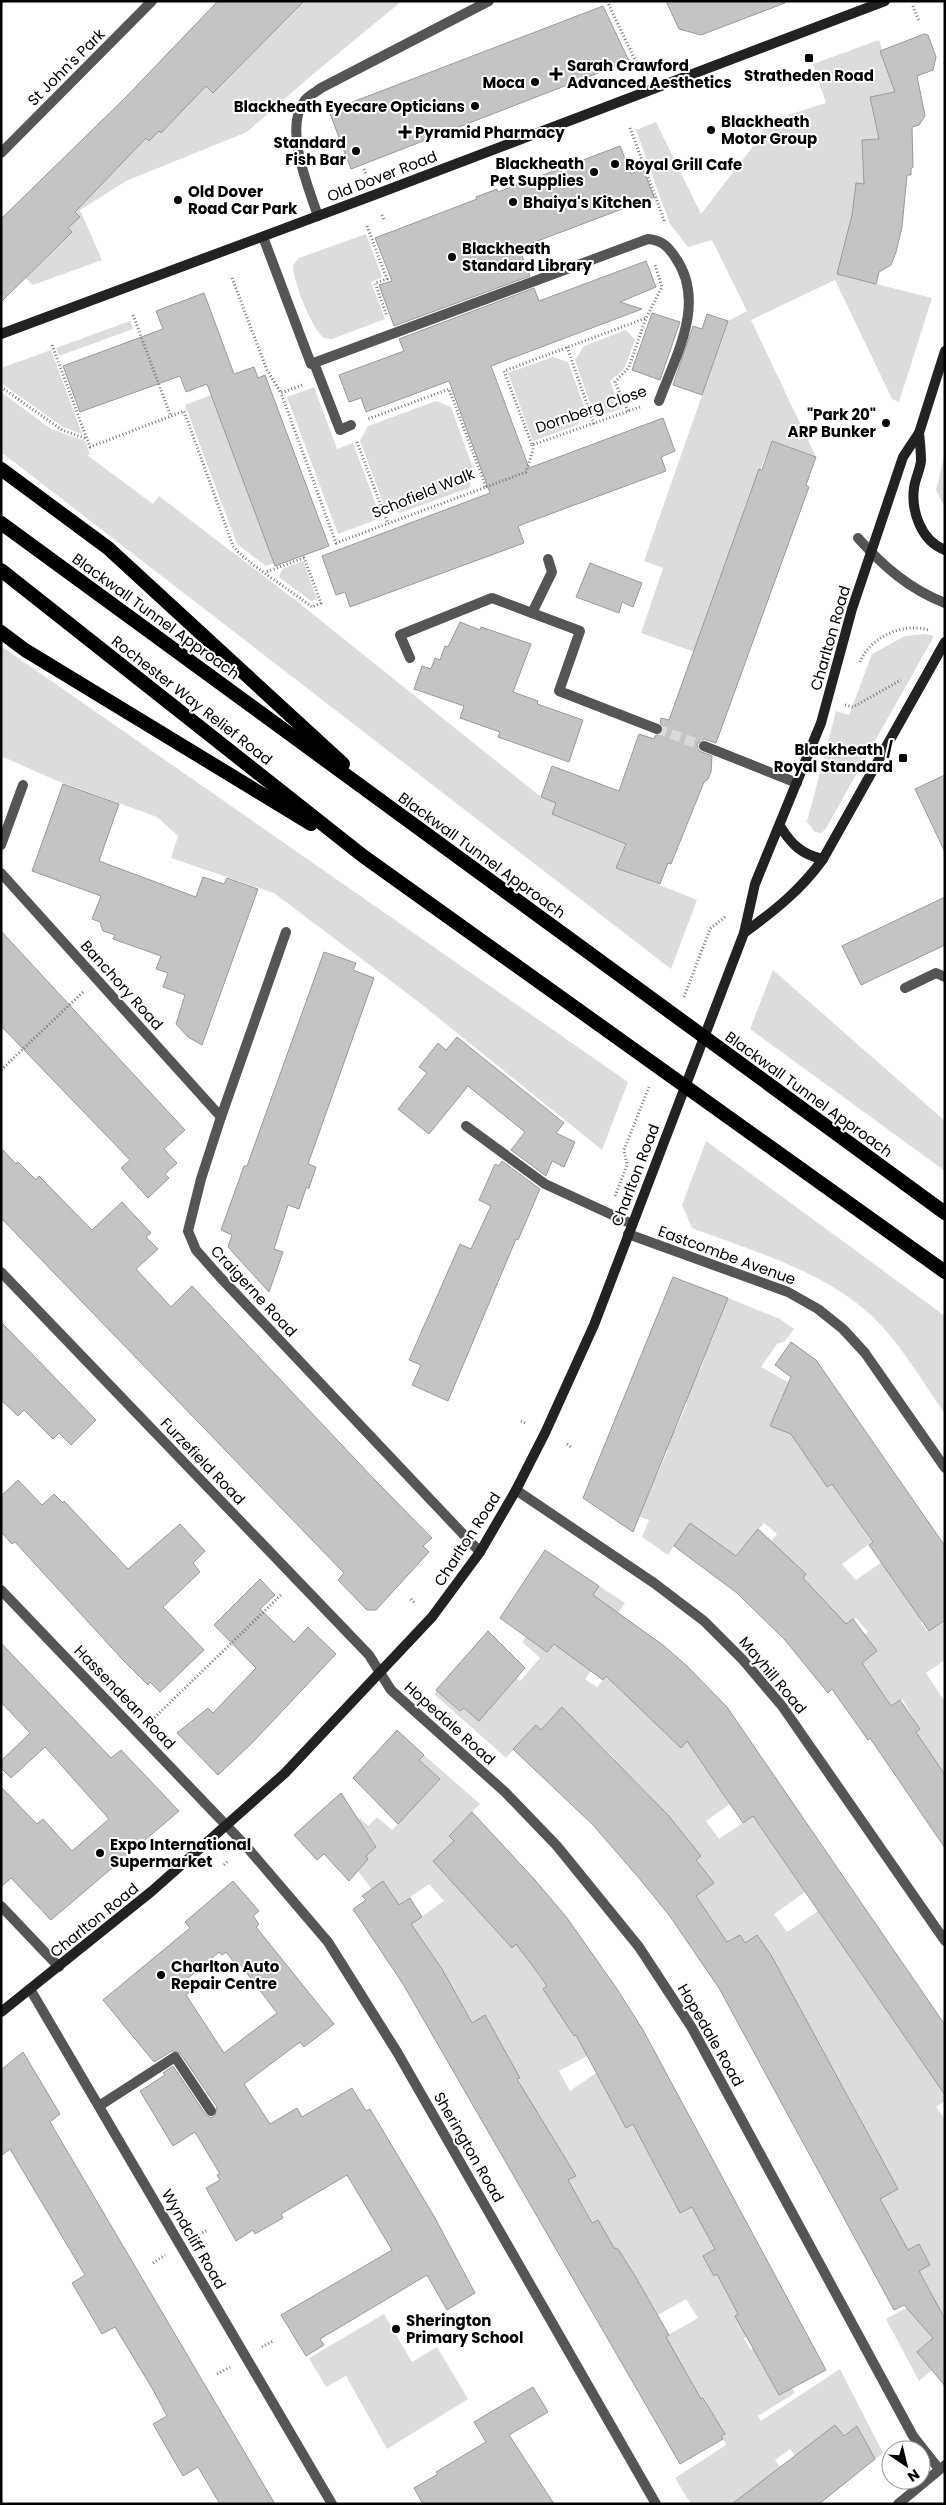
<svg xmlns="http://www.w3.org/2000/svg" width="946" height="2505" font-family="Poppins,sans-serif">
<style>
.green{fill:#dcdcdc}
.building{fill:#c4c4c4;stroke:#999;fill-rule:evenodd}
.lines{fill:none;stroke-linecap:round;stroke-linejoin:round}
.minor-tunnel{stroke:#d9d9d9;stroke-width:10;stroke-dasharray:10 5;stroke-linecap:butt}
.path{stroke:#777;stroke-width:3;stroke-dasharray:1 2.5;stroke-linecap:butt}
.service{stroke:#555;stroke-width:10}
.minor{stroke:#555;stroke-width:10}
.secondary{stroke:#222;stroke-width:10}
.trunk{stroke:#000;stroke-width:14}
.poi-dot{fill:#000;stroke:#fff;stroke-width:2}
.labels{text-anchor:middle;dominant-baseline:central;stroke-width:4;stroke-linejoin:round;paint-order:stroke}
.poi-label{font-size:15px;font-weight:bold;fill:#000;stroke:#fff;text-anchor:start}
.street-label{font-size:15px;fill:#000;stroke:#fff}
</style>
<rect width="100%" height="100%" fill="#fff"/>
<g class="green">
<polygon points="291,1 402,1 312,75 247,132 126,181 80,210 102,260 33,285 8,260 72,232 68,228 79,217 66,203 141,134 149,141 159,131 161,133 179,114 195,75 213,92 234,72 216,53 276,29 297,8"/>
<polygon points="879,40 882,49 880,51 895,92 870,98 879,139 862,140 864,184 837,274 932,298 899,402 892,399 835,280 751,320 816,457 772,441 745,506 706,656 641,633 663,568 644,561 728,321 747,311 712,240 688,247 670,224 636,130 656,122 701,214 764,132 760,124 826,103 813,64"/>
<path d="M366,234l16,43 -11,5 14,37 -53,20 -8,-1c-12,-8 -32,-59 -31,-73l6,-7z"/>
<polygon points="130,321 133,329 59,356 56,348"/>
<polygon points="626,330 635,340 624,369 610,381 620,409 606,414 591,406 575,360 584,346"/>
<polygon points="51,350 82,434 63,427 1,383 1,368"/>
<polygon points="553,357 568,362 585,409 577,425 533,441 508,373"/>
<polygon points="314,387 337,449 353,443 381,518 338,534 287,397"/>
<polygon points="1,392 51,429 85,441 90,454 87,455 153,504 159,496 299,603 541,797 556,803 552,814 626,844 617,868 697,900 671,969 1,452"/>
<polygon points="211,395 274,563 266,566 237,544 185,405"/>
<polygon points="436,401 451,407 474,471 469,488 400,513 384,505 360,441 368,426"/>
<polygon points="945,453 945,507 936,490"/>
<polygon points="303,561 317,599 311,601 279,577 282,569"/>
<polygon points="924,634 934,636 825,830 821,833 815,832 807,822 836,711 849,715 872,654 905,636"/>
<polygon points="1,646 628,1082 602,1150 420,1003 274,893 171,858 178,836 157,817 55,780 1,756"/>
<polygon points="773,970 945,1121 945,1171 750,1029"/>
<path d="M706,1141l239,175v98c-23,-33 -44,-70 -73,-98 -50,-46 -117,-64 -180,-88l-10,-23z"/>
<polygon points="728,1298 780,1319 794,1329 785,1341 777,1344 761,1367 801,1390 794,1438 802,1451 827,1433 810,1462 827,1487 852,1470 839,1494 872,1542 842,1564 856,1580 905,1546 911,1554 887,1571 904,1596 925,1618 921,1622 927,1631 945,1621 945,1660 926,1673 945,1702 945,1775 914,1734 920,1729 902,1699 889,1708 866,1670 856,1667 873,1654 874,1647 869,1640 858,1640 868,1632 856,1618 827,1639 787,1595 806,1574 784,1554 765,1574 753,1563 777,1534 764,1523 735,1557 690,1523 668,1555 642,1537 649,1520 640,1517 646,1500 634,1471 655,1479 668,1450 646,1441 655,1424 675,1431 687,1403 666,1394 686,1363 701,1369 706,1353 686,1345 691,1335 711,1342"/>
<polygon points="599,1586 625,1603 608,1629 609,1647 585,1679 597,1687 608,1674 700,1726 730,1804 706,1821 719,1839 753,1816 805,1892 774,1914 787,1932 818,1911 945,2095 945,2101 936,2107 945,2119 945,2313 926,2330 945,2351 944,2359 929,2341 917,2352 932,2370 919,2381 886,2319 931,2294 919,2271 930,2264 919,2244 908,2250 852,2163 877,2149 861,2121 831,2125 856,2111 841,2084 810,2086 835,2072 757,1935 745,1943 739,1935 727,1942 696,1896 714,1883 696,1860 700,1856 664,1810 640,1829 648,1794 626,1772 606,1792 596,1782 615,1760 594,1739 541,1730 536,1725 506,1758 434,1694 437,1691 460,1711 464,1708 479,1721 502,1665 520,1681 540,1658 522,1642 532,1629 557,1646"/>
<path d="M424,1755l56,49 -31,31 5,6 -20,20 78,87 21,-19 9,11 -19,13 18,24 25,-4 -23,16 17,25 30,-6 -24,15 7,13 4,-2 12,21 -30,16 11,20 26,-18 8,15 25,-13 6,13 -24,13 15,27 24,-13c-2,42 -3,42 24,75l-5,3 11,20 12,-6 23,42 -1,26 12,-6 33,60 -15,9 7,12 15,-8 -9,14 5,10 13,-7 -6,17 10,19 13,-7 3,5 -37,23 3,5 79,-52 43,84 -8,6 -18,-33 -13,10 -9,-11 -16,12 9,11 -24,19 -14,-18 -15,11 14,19 -24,18 -9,-12 -15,12 5,7h-55l-16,-26 51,-33 -5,-9 3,-2 -20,-36 -12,7 -2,-26 -5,-9 -29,-28 42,-24 -12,-19 -28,16 -23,-38 -24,-30 -13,-27 -6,3 -11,-20 -17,-21 12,-6 -12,-19 -12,6v-26l-14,-24 -11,6 2,-20 -44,-83 -13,7 -34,-59 -27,-40 33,-23 -15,-17 -30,21 -26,-14 -18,-24 -4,-40 9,-9 8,8 9,-9 15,13 20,-21 -12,-28 21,19 19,-21 -21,-19z"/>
<polygon points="384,2314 412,2362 437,2347 468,2399 387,2449 346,2376 326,2387 309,2358"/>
</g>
<g class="building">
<polygon points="218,1 304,1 213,93 206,86 161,133 159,131 149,141 146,138 75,212 80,217 68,228 72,232 1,302 1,219 125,98"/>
<polygon points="666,1 784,1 785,3 701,35 679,29"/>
<polygon points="603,6 629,61 351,169 329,111"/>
<polygon points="924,34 928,35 936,57 933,70 917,76 925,116 919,125 912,127 913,167 911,169 911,175 907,175 902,227 896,252 891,265 879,272 876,284 837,274 852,215 856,183 864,184 862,140 879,139 870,97 895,92 880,51"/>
<polygon points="620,146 631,174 643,169 654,197 519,248 530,276 394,326 379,285 392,281 375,238 477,199 476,197 497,189 498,192"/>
<polygon points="646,261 656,287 620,302 642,309 491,366 529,468 663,418 675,451 661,457 666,471 518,526 524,543 350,607 345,592 336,595 322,556 490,493 449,381 366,412 361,398 349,402 339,375 404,351 399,339 534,288 539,301"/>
<polygon points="204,293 234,374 254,367 258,378 265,375 329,546 275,566 207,384 186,392 180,376 80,412 63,366 163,329 156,311"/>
<polygon points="652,313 680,322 660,380 632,370"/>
<polygon points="707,314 728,321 702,395 673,385 693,326 702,329"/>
<polygon points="772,441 816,457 806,485 809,487 716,743 704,739 697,744 699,751 712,756 711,772 708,779 704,782 671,864 668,863 660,884 616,868 626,844 552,814 556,803 541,797 552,766 619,791 639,734 654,739 655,736 663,732 664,727 660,723 661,718 669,720 759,469 762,470"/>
<polygon points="590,563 642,583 633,607 622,602 619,613 576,597"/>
<polygon points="460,622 480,630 481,627 531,644 513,692 538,701 537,704 583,720 569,762 498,737 500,732 460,718 464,706 414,689 422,666 431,669 435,658 440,660 445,646 448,647"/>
<polygon points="945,775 945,852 915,789"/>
<polygon points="63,784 119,804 99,861 196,897 203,877 224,884 227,878 258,889 202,1045 188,1037 176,1024 185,995 163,987 168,973 156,969 161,956 113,939 115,935 103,931 100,922 92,919 101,896 32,871"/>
<polygon points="945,897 945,945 861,985 842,946"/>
<polygon points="1,931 185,1130 164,1149 177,1163 165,1174 169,1178 148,1198 121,1168 130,1160 1,1026"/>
<polygon points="324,952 356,963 353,970 374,978 308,1164 316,1167 309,1188 306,1188 299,1209 288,1205 274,1249 283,1252 269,1292 228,1247 232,1235 221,1230 244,1166 247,1166"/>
<polygon points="457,1037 564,1123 556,1133 575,1142 564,1167 552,1161 546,1176 511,1150 525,1132 468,1086 429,1134 398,1109 427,1073 419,1067 438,1043 446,1050"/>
<polygon points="1,1148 16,1164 18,1162 36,1180 39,1176 92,1230 122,1202 151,1233 146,1237 158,1249 136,1269 171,1307 192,1286 373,1478 432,1538 423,1546 429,1552 376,1610 367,1610 338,1580 344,1573 1,1218"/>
<polygon points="502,1161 540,1189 518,1240 516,1239 448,1401 412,1385 421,1365 409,1360 460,1244 471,1249 491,1206 479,1200 495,1164 499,1166"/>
<polygon points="673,1277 728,1298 633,1532 583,1498"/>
<polygon points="1,1322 96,1420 71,1445 59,1433 53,1439 24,1410 18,1416 1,1400"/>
<polygon points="791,1342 816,1360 945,1546 945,1620 929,1631 869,1545 873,1542 832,1484 827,1487 791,1434 770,1426 791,1377 775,1365"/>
<polygon points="18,1480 42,1505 54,1494 63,1503 64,1501 128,1569 180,1524 205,1551 193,1563 200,1572 163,1607 204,1650 160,1692 150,1682 148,1685 122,1659 15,1542 12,1544 1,1532 1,1496"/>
<polygon points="690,1523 736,1556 758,1529 806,1574 803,1578 846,1624 853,1619 877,1651 862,1663 891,1706 900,1700 920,1729 916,1732 945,1775 945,1848 870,1738 868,1740 832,1689 828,1693 785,1640 737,1593 674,1546"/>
<polygon points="545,1550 599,1586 593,1595 663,1645 687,1666 727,1707 945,2025 945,2095 753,1816 743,1823 687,1741 681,1748 606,1676 603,1680 554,1644 547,1652 500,1618"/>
<polygon points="260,1579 275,1595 260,1609 294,1642 308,1627 336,1654 252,1743 218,1775 177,1733 208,1708 213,1713 256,1668 214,1625"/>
<polygon points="488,1631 525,1668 479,1721 464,1708 460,1711 436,1690"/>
<polygon points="1,1643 111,1758 121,1750 179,1811 51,1920 11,1878 1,1887 1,1787 37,1824 43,1819 72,1851 109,1819 45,1747 11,1778 1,1768 1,1761 30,1733 1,1702"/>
<polygon points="562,1707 668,1815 701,1856 696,1860 714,1883 696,1896 727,1942 740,1935 745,1943 757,1935 771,1955 898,2189 880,2199 908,2250 919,2244 930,2265 919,2271 945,2319 945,2386 917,2352 933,2338 904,2305 894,2310 719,1988 669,1915 639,1878 593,1825 513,1749 536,1725 541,1730"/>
<polygon points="397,1730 424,1755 419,1760 440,1779 398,1824 353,1778"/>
<polygon points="341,1793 376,1847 366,1856 368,1859 349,1881 324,1854 317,1860 294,1835"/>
<polygon points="472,1812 535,1880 567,1918 617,1989 643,2030 826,2370 779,2395 735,2316 738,2314 717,2274 714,2276 703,2256 715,2249 692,2207 680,2213 633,2124 626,2128 576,2035 574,2036 543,1989 547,1986 532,1965 516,1944 512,1948 433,1861 454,1841 449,1836"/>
<path d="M233,1881l26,30 -6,5 6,8 -3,3 78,97 -30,23 -4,-5 -56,42 26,40 27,-16 5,9 50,-29 14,23 4,-2 65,109 40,75 -28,17 -20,-35 -107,64 4,6 -18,11 -25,-41 111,-65 -45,-75 -66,39 2,4 -28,16 -2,-4 -17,11 -30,-53 14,-8 -3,-5 3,-1 -25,-42 -22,14 -33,-55 25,-16 -2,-2 10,-7 33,49 5,3 4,-2 2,-9 -37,-54 -8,-2 -18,11 -51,-62 87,-72 -5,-6zM219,1952l3,3 4,-3 11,14 3,-2 37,49 -53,40 -38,-58 8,-7 -7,-9z"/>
<polygon points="383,1881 399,1905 410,1898 422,1917 411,1924 442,1969 472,2023 485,2015 520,2078 517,2079 576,2176 568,2180 592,2223 598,2220 614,2248 618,2249 635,2276 669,2335 666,2337 701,2399 703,2398 725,2434 721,2436 723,2439 680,2464 403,1984 353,1909 366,1900 362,1896"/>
<polygon points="23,2052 60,2114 50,2122 275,2504 220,2504 198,2467 183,2476 153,2424 167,2416 152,2388 115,2327 102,2334 72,2283 85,2275 10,2149 1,2156 1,2070"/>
<polygon points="533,2387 548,2412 509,2435 554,2504 423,2504 414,2488 438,2474 436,2472 486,2442 474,2422"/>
<polygon points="835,2425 844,2436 857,2426 875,2459 819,2504 732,2504"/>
</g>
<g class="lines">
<polyline class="minor-tunnel" points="657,729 704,746"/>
<g class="path">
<polyline points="607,1 637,64"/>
<polyline points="913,6 919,21"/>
<polyline points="630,128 665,223"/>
<polyline points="364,169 366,174"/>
<polyline points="382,215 384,220"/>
<polyline points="367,226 387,279 375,283 387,316"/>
<polyline points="232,278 267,370 281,393"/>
<polyline points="133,315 171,417"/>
<path d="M52,345l38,102 94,-36 49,135c14,18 59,45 79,61l9,-4 -17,-45 -38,14"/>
<polyline points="567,347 594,424"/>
<polyline points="302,385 281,393 336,543 486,487 449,389 368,419"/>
<polyline points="1,387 62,430 87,439"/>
<polyline points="640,407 532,445 504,371 646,318"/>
<polyline points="628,411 615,382 629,367 646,318 662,287 655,265"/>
<polyline points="357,442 388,524"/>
<polyline points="486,487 526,472 533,450 532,445"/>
<path d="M860,662c10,-25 43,-40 69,-32"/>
<polyline points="845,705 853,707 901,680"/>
<polyline points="684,997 710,929 726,916"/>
<polyline points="1,1070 83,992"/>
<polyline points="615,1196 627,1165 624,1150 649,1087"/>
<polyline points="521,1421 527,1424"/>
<polyline points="567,1444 571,1447"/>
<polyline points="411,1599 416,1604"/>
<polyline points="152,1720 281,1595"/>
<polyline points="224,1865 228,1861"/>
<polyline points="196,2236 208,2230"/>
<polyline points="153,2263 165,2255"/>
<polyline points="262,2347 273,2341"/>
<polyline points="217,2374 230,2367"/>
</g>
<g class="service">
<path d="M318,216c-10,-30 -35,-88 -13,-116 4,-5 11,-8 16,-12l168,-87"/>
<polyline points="314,363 340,430 351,425"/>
<path d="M858,538c25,28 51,51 87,65"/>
<polyline points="905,988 936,973 945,977"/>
<polyline points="466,1126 545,1184 632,1224"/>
<polyline points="99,2106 175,2057 211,2111"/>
</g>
<g class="minor">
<polyline points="1,153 152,1"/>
<path d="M263,237l48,127 337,-125c13,1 20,7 27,18 32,45 1,98 -16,144"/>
<polyline points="548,559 552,572 532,613 580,631 559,691 657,729"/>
<polyline points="410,658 400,635 492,598 532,613"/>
<polyline points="704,746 797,783"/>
<polyline points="1,845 23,785"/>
<polyline points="1,873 221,1117"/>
<polyline points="286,932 221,1117 201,1179 188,1231 196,1250 219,1276 480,1552"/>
<polyline points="628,1234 788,1292 818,1309 843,1329 865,1353 945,1468"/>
<polyline points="1,1272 369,1655 391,1690 505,1792 557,1846 639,1947 692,2028 913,2436 939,2469"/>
<polyline points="516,1490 654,1583 704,1621 743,1660 782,1706 945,1941"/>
<polyline points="1,1590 246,1846 328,1942 397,2052 656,2504"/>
<polyline points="1,1906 59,1967"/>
<polyline points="30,1989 332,2504"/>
<polyline points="898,2504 945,2465"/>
</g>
<g class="secondary">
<polyline points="1,334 374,195 885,1"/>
<path d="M919,433c1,9 2,19 2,28 -1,9 -6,18 -7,27 -3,23 7,53 31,62"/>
<path d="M780,826c11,18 22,29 43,33"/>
<path d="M744,933c30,-22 57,-43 79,-74l122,-217"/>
<polyline points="1,2012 152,1891 285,1773 432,1617 480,1552 516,1490 545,1433 594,1325 744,933 755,884 821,723 852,609 903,457 919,433 945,351"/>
</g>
<g class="trunk">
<polyline points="1,469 108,548 343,764"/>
<polyline points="1,523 945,1213"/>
<polyline points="1,570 363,856 945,1272"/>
<polyline points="1,632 25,650 311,824"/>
</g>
</g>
<g class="poi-dot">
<rect x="804" y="53" width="10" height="10" rx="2.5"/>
<path d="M553.5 66.5h5v5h5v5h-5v5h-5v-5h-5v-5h5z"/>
<circle cx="535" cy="82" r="5"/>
<circle cx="475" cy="106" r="5"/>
<circle cx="711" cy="130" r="5"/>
<path d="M402.5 124.5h5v5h5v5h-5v5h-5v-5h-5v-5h5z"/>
<circle cx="356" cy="151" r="5"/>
<circle cx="615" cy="164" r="5"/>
<circle cx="594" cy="172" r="5"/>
<circle cx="178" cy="200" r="5"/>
<circle cx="513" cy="202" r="5"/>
<circle cx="452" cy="257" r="5"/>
<circle cx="886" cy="423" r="5"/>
<rect x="898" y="753" width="10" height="10" rx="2.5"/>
<circle cx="100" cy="1853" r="5"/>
<circle cx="161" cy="1975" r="5"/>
<circle cx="396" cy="2329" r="5"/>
</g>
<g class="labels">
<g class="poi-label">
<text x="567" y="65">Sarah Crawford<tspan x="567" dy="17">Advanced Aesthetics</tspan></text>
<text x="809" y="75" text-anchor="middle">Stratheden Road</text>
<text x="525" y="82" text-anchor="end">Moca</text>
<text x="465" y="106" text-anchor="end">Blackheath Eyecare Opticians</text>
<text x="721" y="121">Blackheath<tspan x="721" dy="17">Motor Group</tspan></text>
<text x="415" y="132">Pyramid Pharmacy</text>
<text x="346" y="142" text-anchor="end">Standard<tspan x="346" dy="17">Fish Bar</tspan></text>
<text x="584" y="163" text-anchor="end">Blackheath<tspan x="584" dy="17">Pet Supplies</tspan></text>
<text x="625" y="164">Royal Grill Cafe</text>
<text x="188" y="191">Old Dover<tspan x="188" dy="17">Road Car Park</tspan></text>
<text x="523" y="202">Bhaiya's Kitchen</text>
<text x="462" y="248">Blackheath<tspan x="462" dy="17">Standard Library</tspan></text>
<text x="876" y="414" text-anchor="end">"Park 20"<tspan x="876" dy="17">ARP Bunker</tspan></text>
<text x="893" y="749" text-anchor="end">Blackheath /<tspan x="893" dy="17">Royal Standard</tspan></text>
<text x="110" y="1844">Expo International<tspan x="110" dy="17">Supermarket</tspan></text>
<text x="171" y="1966">Charlton Auto<tspan x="171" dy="17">Repair Centre</tspan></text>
<text x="406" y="2320">Sherington<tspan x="406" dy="17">Primary School</tspan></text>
</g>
<g class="street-label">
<text transform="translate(66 67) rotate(-45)">St John's Park</text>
<text transform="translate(382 176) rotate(-21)">Old Dover Road</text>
<text transform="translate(591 409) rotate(-19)">Dornberg Close</text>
<text transform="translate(423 493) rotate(-22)">Schofield Walk</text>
<text transform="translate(156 616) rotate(36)">Blackwall Tunnel Approach</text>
<text transform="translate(830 638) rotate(-74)">Charlton Road</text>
<text transform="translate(192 700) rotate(38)">Rochester Way Relief Road</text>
<text transform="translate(482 855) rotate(36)">Blackwall Tunnel Approach</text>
<text transform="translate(122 985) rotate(48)">Banchory Road</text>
<text transform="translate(809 1094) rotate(36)">Blackwall Tunnel Approach</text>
<text transform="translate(635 1175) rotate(-69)">Charlton Road</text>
<text transform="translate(727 1255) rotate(20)">Eastcombe Avenue</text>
<text transform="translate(254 1291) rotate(47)">Craigerne Road</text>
<text transform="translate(203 1461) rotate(46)">Furzefield Road</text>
<text transform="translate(467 1539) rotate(-57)">Charlton Road</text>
<text transform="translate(773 1675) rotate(50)">Mayhill Road</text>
<text transform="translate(125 1697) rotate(46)">Hassendean Road</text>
<text transform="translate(450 1723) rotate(42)">Hopedale Road</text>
<text transform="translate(94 1920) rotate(-39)">Charlton Road</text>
<text transform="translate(711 2035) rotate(60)">Hopedale Road</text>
<text transform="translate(469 2147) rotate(60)">Sherington Road</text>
<text transform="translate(194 2239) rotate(60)">Wyndcliff Road</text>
</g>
</g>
<rect width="946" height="2505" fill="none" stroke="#000000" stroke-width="5"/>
<g transform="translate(906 2465) rotate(145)"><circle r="24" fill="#ffffff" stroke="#999999"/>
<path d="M0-4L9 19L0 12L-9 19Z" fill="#000000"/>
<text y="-8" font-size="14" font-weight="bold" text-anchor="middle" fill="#000000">N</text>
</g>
</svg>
